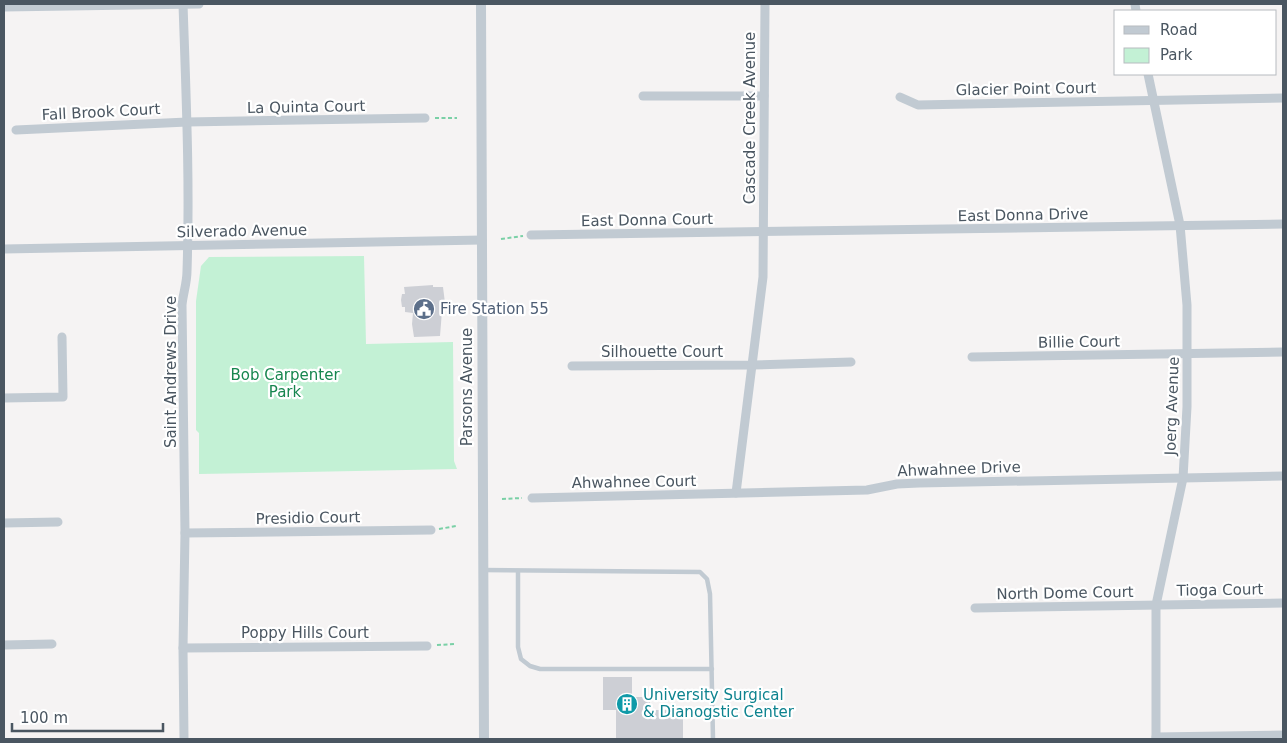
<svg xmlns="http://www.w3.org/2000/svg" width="1287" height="743" font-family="'DejaVu Sans',sans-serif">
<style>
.green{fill:#c3f1d5}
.building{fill:#cdcfd5}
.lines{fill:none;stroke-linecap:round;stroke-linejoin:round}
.path{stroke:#7ad0a6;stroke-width:2;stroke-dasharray:4 2.5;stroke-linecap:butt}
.service{stroke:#c1cad2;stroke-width:4.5}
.minor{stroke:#c1cad2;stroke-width:9}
.tertiary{stroke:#c1cad2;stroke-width:10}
.labels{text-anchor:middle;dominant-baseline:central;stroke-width:4.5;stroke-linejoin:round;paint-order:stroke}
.street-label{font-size:15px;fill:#4a5661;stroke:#fff}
.service-label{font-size:15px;fill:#4e5e75;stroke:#fff;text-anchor:start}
.park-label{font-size:15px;fill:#17864f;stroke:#fff}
.culture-label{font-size:15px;fill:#0d838f;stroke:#fff;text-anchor:start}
</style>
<rect width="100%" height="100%" fill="#f5f3f3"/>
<polygon class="green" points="364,256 366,344 453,342 454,461 457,469 199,474 199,433 196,430 196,301 201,266 209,257"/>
<g class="building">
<polygon points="433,285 433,287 443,287 445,303 442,311 440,336 414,337 412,324 413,313 405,312 405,307 402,307 401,300 402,294 405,294 404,287"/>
<polygon points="603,677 632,677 632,697 650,697 650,710 683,710 683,739 618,739 618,738 616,738 616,710 603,710"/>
</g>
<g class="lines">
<g class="path">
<polyline points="435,118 457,118"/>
<polyline points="501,239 523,236"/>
<polyline points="502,499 522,498"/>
<polyline points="439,529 456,526"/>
<polyline points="437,645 456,644"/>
</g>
<g class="service">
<polyline points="482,570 700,572 707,579 710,594 713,739"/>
<polyline points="518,571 518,647 521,659 530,666 540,669 712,669"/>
</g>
<g class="minor">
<path d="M183,4c3,89 7,178 4,267 0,12 -4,23 -5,34l3,228 -2,115 1,91"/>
<polyline points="1135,4 1136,11"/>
<polyline points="4,7 199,4"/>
<polyline points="1148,74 1180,225 1187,305 1187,407 1183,478 1156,605 1156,739"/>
<polyline points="643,96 764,96"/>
<polyline points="900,97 918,105 1283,98"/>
<polyline points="16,130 187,122 425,118"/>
<polyline points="531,235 1283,224"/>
<polyline points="4,249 482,240"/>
<polyline points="972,357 1283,352"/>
<polyline points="572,366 752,365 851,362"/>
<polyline points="4,398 63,397 62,337"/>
<polyline points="736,493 763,277 765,4"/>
<polyline points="532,498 867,490 897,484 919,483 1283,476"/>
<polyline points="4,523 58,522"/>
<polyline points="185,533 431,530"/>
<polyline points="975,608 1283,603"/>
<polyline points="4,645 52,644"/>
<polyline points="183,648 427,646"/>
<polyline points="1156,737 1283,735"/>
</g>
<polyline class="tertiary" points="481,4 484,739"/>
</g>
<defs>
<g id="civic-disc" transform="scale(1.125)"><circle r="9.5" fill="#5c6f8a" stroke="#fff"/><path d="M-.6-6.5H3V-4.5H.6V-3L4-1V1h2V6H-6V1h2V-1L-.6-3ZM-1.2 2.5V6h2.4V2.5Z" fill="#fff"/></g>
<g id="building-disc" transform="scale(1.125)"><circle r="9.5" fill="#0f9aa8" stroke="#fff"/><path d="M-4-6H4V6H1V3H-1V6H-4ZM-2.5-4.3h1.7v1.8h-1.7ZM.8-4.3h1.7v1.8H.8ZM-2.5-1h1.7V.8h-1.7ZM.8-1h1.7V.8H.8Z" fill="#fff"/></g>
</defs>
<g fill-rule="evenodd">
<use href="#civic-disc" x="424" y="309"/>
<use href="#building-disc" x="627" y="704"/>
</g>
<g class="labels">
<g class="street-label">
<text transform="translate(1026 89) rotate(-1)">Glacier Point Court</text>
<text transform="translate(306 107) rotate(-1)">La Quinta Court</text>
<text transform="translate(101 112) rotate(-3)">Fall Brook Court</text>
<text transform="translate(750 118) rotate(-90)">Cascade Creek Avenue</text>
<text transform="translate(1023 215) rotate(-1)">East Donna Drive</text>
<text transform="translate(647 220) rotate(-1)">East Donna Court</text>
<text transform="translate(242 231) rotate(-1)">Silverado Avenue</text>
<text transform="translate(1079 342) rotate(-1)">Billie Court</text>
<text x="662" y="352">Silhouette Court</text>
<text transform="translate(171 372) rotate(-90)">Saint Andrews Drive</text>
<text transform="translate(467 387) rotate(-90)">Parsons Avenue</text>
<text transform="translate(1172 406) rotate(-88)">Joerg Avenue</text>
<text transform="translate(959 469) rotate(-2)">Ahwahnee Drive</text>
<text transform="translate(634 482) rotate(-1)">Ahwahnee Court</text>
<text transform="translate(308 518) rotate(-1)">Presidio Court</text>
<text transform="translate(1220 590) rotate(-1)">Tioga Court</text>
<text transform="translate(1065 593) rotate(-1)">North Dome Court</text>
<text x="305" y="633">Poppy Hills Court</text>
</g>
<g class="service-label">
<text x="440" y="309">Fire Station 55</text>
</g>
<g class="park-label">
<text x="285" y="375">Bob Carpenter<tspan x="285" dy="17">Park</tspan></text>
</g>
<g class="culture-label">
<text x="643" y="695">University Surgical<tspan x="643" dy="17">&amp; Dianogstic Center</tspan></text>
</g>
</g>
<rect width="1287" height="743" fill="none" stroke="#4a5661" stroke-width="10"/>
<rect x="1114" y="10" width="162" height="65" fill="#ffffff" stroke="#b7bbc0"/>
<rect x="1124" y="26" width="25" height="8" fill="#c1cad2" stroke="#b7bbc0"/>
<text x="1160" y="35" font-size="15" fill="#4a5661">Road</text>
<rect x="1124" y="48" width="25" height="15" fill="#c3f1d5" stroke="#b7bbc0"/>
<text x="1160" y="60" font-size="15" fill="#4a5661">Park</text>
<path d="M12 723v8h151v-8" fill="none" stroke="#4a5661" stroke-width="2.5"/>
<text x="20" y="723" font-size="15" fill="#4a5661" stroke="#ffffff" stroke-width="4" paint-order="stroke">100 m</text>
</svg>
